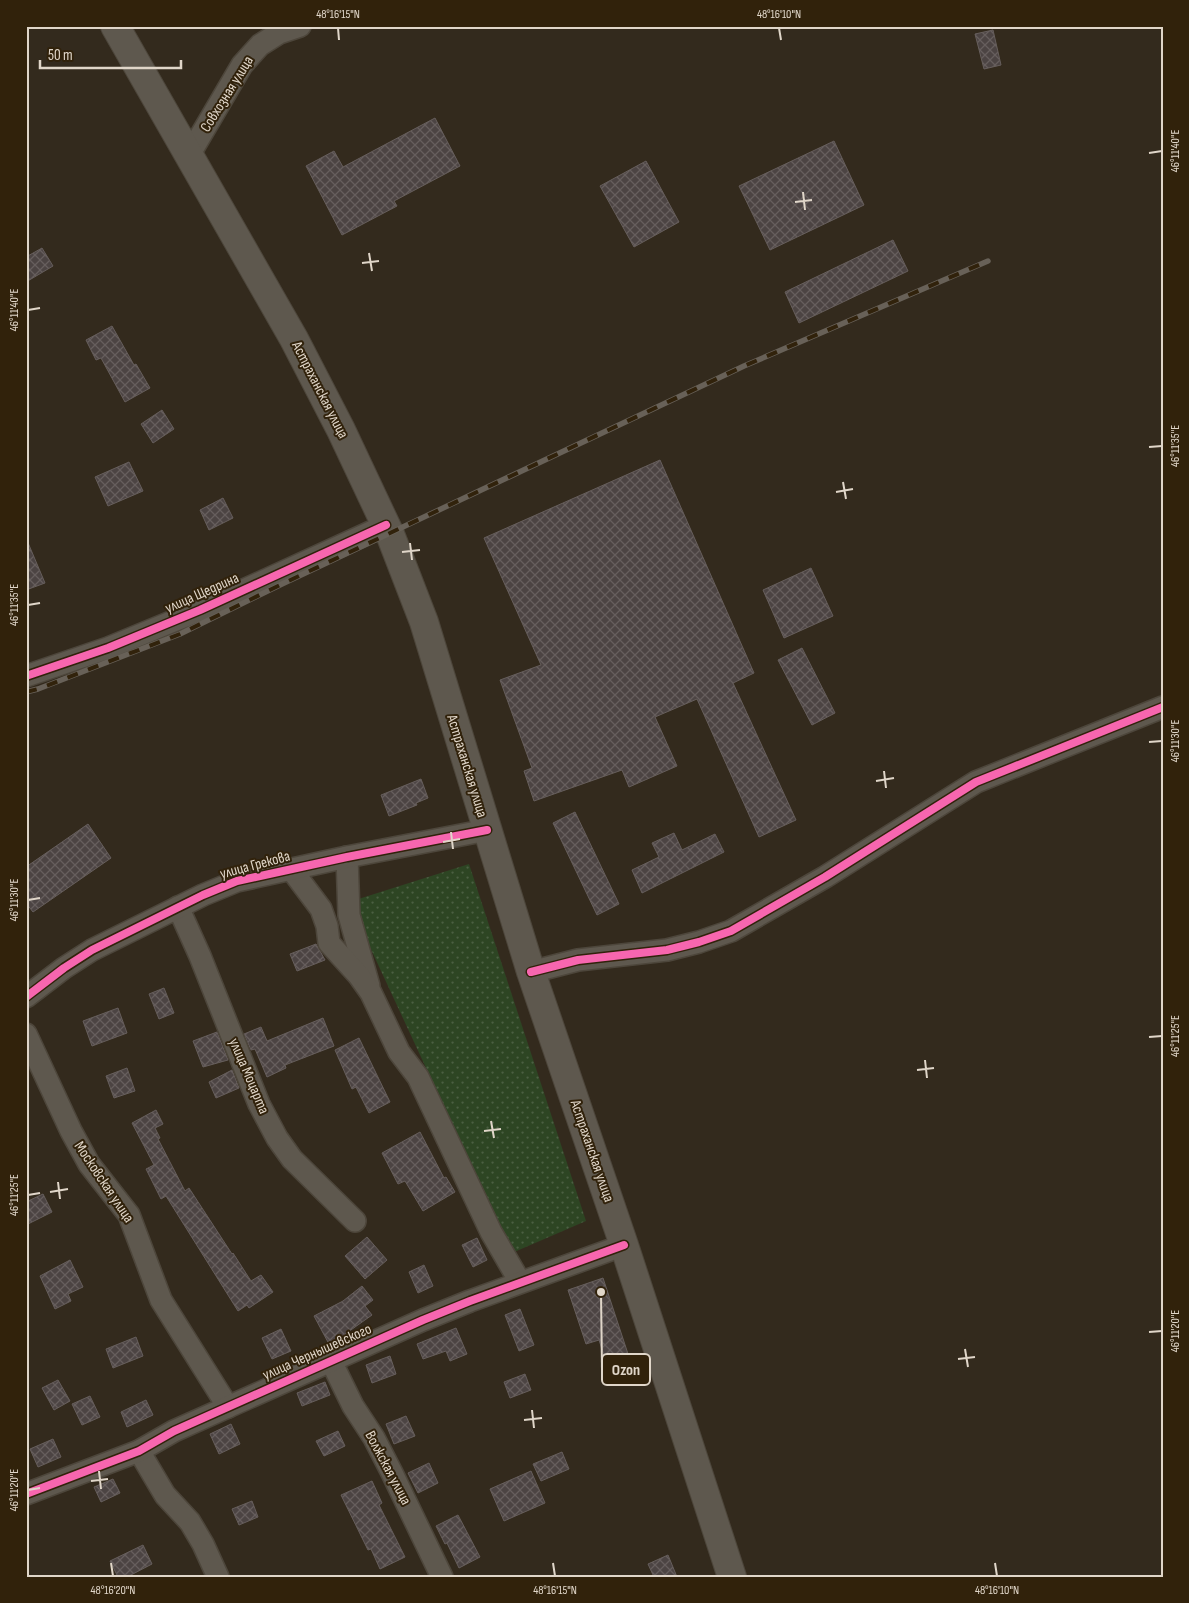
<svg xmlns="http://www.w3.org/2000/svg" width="1189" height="1603" font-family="'Sofia Sans Condensed',sans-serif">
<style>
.green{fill:url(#green-dots)}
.building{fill:url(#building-cross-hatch);stroke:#665e5c}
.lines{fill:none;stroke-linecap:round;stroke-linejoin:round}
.minor-casing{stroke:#4d463b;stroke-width:24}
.secondary-casing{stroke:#4d463b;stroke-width:30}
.minor{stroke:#5e584e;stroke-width:21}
.secondary{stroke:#5e584e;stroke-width:28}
.rail-casing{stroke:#686158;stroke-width:5.5}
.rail{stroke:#31220b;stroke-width:4;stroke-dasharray:11;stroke-linecap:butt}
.cycleway-casing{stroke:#31220b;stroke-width:11}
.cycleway{stroke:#f766af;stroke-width:8}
.ticks{fill:none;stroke:#e0d6c9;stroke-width:2}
.labels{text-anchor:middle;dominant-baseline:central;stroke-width:4;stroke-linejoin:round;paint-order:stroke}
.street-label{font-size:15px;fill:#e0d6c9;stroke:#31220b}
.leader{fill:none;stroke:#e0d6c9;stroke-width:2}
.callout-dot{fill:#e0d6c9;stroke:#31220b;stroke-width:2}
.callout{fill:#31220b;stroke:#e0d6c9;stroke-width:2}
.callout-label{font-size:16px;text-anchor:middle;font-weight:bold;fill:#e0d6c9}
.neatline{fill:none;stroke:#e0d6c9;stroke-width:2}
.ticks-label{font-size:12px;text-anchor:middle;fill:#e0d6c9}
</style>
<defs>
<pattern id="green-dots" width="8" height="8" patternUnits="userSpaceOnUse" patternTransform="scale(1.25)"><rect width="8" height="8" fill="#2d4523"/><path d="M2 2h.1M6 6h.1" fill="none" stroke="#4b5f42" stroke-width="1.8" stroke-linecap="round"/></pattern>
<pattern id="building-cross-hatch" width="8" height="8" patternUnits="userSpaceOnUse" patternTransform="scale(1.25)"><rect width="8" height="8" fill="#4c4443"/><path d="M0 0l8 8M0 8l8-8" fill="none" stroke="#665e5d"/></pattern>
</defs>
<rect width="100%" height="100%" fill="#332a1d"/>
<polygon class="green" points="469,864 586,1221 512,1253 349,902"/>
<g class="building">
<polygon points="993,30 1001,65 984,69 975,34"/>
<polygon points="435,118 460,166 394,201 397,206 342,235 306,166 334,151 343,167"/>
<polygon points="834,141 864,205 770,250 739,186"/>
<polygon points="646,161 679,222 634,247 600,186"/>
<polygon points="893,240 908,271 799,323 785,292"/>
<polygon points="42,248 53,266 26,282 26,257"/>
<polygon points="112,326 134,365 136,364 150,388 125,402 101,358 96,360 86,340"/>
<polygon points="162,410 174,429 153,443 141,424"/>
<polygon points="660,460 754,673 733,683 796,820 759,837 697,699 655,717 677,766 629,787 622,770 534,801 524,771 532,768 500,680 541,665 484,538"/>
<polygon points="129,462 143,491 108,506 95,477"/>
<polygon points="223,498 233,518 209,530 200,510"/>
<polygon points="26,538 45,583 26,590"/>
<polygon points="811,568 833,616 784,638 763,590"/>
<polygon points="802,648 835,713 812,725 778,660"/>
<polygon points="421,779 428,798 416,803 417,805 389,816 381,795"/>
<polygon points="575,812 619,904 597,915 553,823"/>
<polygon points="88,824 111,858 33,912 26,903 26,867"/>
<polygon points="674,833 682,850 715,834 724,852 642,893 632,870 659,857 652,843"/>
<polygon points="316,944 325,960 297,971 290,954"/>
<polygon points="164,988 174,1013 159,1019 149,994"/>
<polygon points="118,1008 127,1033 92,1046 83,1021"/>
<polygon points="323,1018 334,1046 285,1065 286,1068 267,1077 255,1049 251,1050 244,1034 261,1027 267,1041"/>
<polygon points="217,1032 228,1060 203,1067 193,1041"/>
<polygon points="359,1038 390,1102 369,1113 356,1087 352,1089 335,1050"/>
<polygon points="127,1068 135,1091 114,1098 106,1076"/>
<polygon points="232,1070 239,1088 216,1098 209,1082"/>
<polygon points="156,1110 163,1124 155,1128 160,1138 158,1139 185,1191 189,1188 232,1254 233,1253 251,1281 261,1275 273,1292 249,1308 247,1305 238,1311 166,1196 161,1199 146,1169 154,1165 132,1123"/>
<polygon points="420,1132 444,1178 446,1177 455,1192 423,1211 405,1181 398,1184 382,1153"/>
<polygon points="43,1194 52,1212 26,1225 26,1202"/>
<polygon points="367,1237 387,1260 365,1279 345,1256"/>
<polygon points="477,1238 487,1260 473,1267 462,1245"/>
<polygon points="70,1260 83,1287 68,1294 71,1301 55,1309 40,1276"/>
<polygon points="424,1265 433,1286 418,1293 409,1272"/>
<polygon points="603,1278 631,1363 609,1371 599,1340 586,1344 568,1290"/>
<polygon points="362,1286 373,1300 365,1306 372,1315 348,1332 349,1334 329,1344 314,1316 343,1301"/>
<polygon points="520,1309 534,1345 519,1351 505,1315"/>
<polygon points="456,1328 467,1354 450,1361 446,1351 423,1359 417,1344"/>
<polygon points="281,1329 291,1351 272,1359 262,1338"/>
<polygon points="136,1337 143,1356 113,1368 106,1349"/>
<polygon points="390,1356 396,1374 372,1383 366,1365"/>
<polygon points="525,1374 531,1390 510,1398 504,1382"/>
<polygon points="58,1380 70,1401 54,1410 42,1388"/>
<polygon points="325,1382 330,1395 302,1406 297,1393"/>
<polygon points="90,1396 100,1417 82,1425 72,1404"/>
<polygon points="146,1400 153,1415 127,1427 121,1412"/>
<polygon points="406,1416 415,1436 394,1444 386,1424"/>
<polygon points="231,1424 240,1444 219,1454 210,1434"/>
<polygon points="338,1431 345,1446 324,1456 316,1441"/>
<polygon points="53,1439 61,1457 38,1467 30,1449"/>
<polygon points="562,1452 569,1469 541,1481 533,1464"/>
<polygon points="429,1463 438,1483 418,1493 408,1473"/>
<polygon points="531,1471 545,1503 504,1521 490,1489"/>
<polygon points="113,1479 120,1493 101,1502 94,1487"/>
<polygon points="372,1481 382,1503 379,1505 405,1557 380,1569 371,1549 368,1550 341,1495"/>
<polygon points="252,1501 258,1517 239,1525 232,1509"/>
<polygon points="458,1515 480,1557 459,1568 447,1543 445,1544 436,1526"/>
<polygon points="143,1545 152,1564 127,1577 118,1577 110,1561"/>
<polygon points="668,1555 677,1577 654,1577 648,1564"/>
</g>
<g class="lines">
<g class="minor-casing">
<g id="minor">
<polyline points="188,157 242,65 260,45 279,33 300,26"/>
<polyline points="26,676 108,648 200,610 386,525"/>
<polyline points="347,857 349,915 369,986"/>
<polyline points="291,869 321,909 327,926 329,943 359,976 371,993 399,1052 418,1077 491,1232 520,1282"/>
<polyline points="178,907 200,956 259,1104 277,1138 292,1159 355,1221"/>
<polyline points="531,972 578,960 667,950 699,942 731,931 825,877 976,782 1163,707"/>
<polyline points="26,997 64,968 92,950 203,895 237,881 347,857 487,830"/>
<polyline points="26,1034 71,1131 89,1164 129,1215 161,1300 228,1407"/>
<polyline points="331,1361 353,1406 374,1438 392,1473 442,1577"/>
<polyline points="139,1451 165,1495 190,1522 203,1544 218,1577"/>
<polyline points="26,1494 139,1451 174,1431 423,1320 470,1301 624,1245"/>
</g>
</g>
<g class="secondary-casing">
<polyline id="secondary" points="115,26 294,339 341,430 390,534 424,622 531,972 624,1245 732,1577"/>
</g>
<use href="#minor" class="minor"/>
<use href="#secondary" class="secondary"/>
<g class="rail-casing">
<polyline id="rail" points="26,692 38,689 180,634 282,584 744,366 988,261"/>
</g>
<use href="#rail" class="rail"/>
<g class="cycleway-casing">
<g id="cycleway">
<polyline points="26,676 108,648 200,610 386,525"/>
<polyline points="531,972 578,960 667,950 699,942 731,931 825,877 976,782 1163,707"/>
<polyline points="26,997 64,968 92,950 203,895 237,881 347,857 487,830"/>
<polyline points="26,1494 139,1451 174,1431 423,1320 470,1301 624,1245"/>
</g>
</g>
<use href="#cycleway" class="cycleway"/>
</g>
<path class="ticks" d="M338,28l1,12M779,28l2,12M1149,153l13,-2M803,192l2,18M795,202l17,-2M369,253l3,18M362,263l17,-2M28,310l12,-2M1149,447l13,-1M843,482l3,17M836,492l17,-3M410,543l2,17M402,552l18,-2M28,605l12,-2M1149,742l13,-1M884,771l2,17M876,781l18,-3M451,832l2,17M443,842l17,-3M28,900l12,-2M1149,1037l13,-1M925,1060l2,18M917,1070l17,-2M491,1121l3,17M484,1131l17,-2M58,1182l2,17M50,1192l18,-3M28,1195l12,-2M1149,1332l13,-1M965,1349l3,18M958,1359l17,-2M532,1410l2,18M524,1420l18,-2M99,1471l2,18M91,1481l17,-2M28,1490l12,-2M111,1563l2,13M553,1563l2,13M995,1563l2,13"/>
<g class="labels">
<g class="street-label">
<text transform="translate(227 94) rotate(-58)">Совхозная улица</text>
<text transform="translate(320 390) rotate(63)">Астраханская улица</text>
<text transform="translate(202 593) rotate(-24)">улица Щедрина</text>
<text transform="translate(467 766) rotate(73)">Астраханская улица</text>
<text transform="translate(255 865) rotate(-15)">улица Грекова</text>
<text transform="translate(249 1076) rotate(67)">улица Моцарта</text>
<text transform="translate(592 1151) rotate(71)">Астраханская улица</text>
<text transform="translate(104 1182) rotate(56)">Московская улица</text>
<text transform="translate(317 1352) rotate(-24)">улица Чернышевского</text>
<text transform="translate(388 1468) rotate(62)">Волжская улица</text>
</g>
</g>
<path class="leader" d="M601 1292L602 1370"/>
<circle class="callout-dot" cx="601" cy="1292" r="5"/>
<rect class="callout" x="602" y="1354" width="48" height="31" rx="5"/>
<g class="callout-label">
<text x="626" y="1375">Ozon</text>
</g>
<rect width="1189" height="1603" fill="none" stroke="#31220b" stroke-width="55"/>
<path d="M40 60v8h141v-8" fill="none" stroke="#e0d6c9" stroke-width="2.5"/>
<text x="48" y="60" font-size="15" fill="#e0d6c9" stroke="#31220b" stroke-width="4" paint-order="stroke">50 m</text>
<rect x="28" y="28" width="1134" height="1548" class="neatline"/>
<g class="ticks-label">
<text x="338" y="18">48°16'15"N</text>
<text x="779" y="18">48°16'10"N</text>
<text transform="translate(1175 151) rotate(-90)" y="4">46°11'40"E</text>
<text transform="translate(14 310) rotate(-90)" y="4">46°11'40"E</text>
<text transform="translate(1175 446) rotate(-90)" y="4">46°11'35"E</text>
<text transform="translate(14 605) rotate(-90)" y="4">46°11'35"E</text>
<text transform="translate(1175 741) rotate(-90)" y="4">46°11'30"E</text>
<text transform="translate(14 900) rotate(-90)" y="4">46°11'30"E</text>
<text transform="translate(1175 1036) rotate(-90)" y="4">46°11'25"E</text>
<text transform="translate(14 1195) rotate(-90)" y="4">46°11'25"E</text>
<text transform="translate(1175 1331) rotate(-90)" y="4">46°11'20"E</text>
<text transform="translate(14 1490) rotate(-90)" y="4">46°11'20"E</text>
<text x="113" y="1594">48°16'20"N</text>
<text x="555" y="1594">48°16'15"N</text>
<text x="997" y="1594">48°16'10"N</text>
</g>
</svg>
